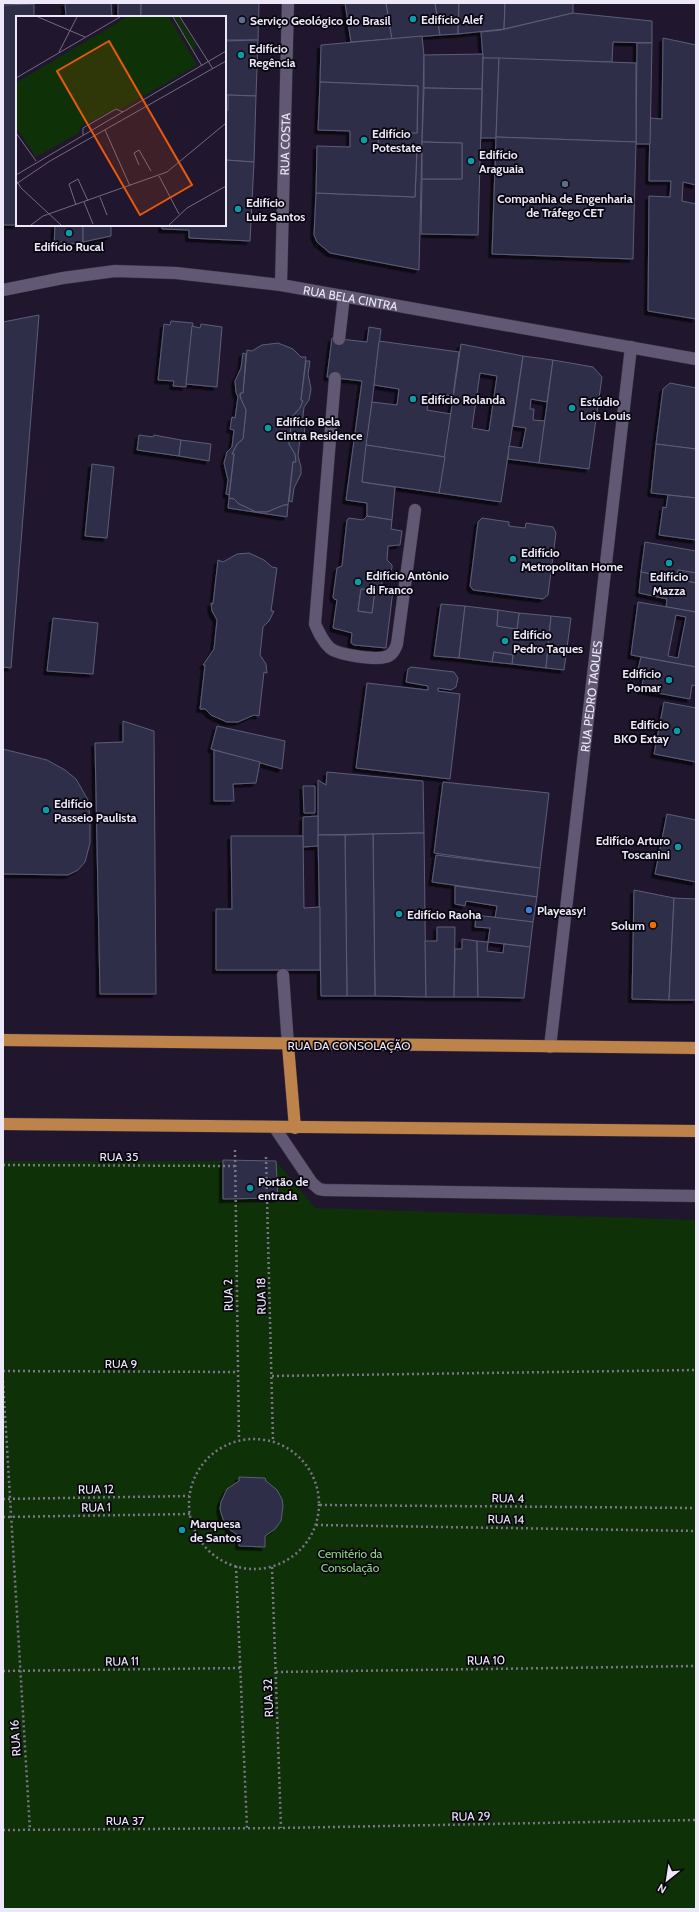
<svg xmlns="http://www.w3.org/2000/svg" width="699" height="1912" font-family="Cabin,sans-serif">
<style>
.green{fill:#0f3108}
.building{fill:#2f2f48;stroke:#5c5d79;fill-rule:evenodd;filter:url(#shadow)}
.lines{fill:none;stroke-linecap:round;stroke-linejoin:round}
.lane-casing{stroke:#373142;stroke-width:13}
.street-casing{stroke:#373142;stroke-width:13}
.primary-casing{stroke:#373142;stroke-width:13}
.path{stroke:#7c7589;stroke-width:2.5;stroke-dasharray:2 3;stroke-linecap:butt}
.lane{stroke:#615873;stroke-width:12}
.street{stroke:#615873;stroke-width:12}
.primary{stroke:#bd834a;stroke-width:12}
.culture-dot{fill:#0f9aa8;stroke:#08050e;stroke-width:1.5}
.service-dot{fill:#5c6f8a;stroke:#08050e;stroke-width:1.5}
.shop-dot{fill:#3f7fe0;stroke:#08050e;stroke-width:1.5}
.food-dot{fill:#e8710a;stroke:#08050e;stroke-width:1.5}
.labels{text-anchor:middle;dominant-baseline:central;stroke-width:3.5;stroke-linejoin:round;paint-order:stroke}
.poi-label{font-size:12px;font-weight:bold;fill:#ede8f8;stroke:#08050e;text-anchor:start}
.street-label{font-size:12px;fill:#ede8f8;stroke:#08050e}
.park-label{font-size:12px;fill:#95d788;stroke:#08050e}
.inset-road{fill:none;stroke:#726b7f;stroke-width:1}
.view{fill:#e8590c;fill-opacity:0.15;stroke:#e8590c;stroke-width:2}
.inset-edge{fill:none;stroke:#ede8f8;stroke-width:2}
</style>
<defs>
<filter id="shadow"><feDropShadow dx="-3.5" dy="3.5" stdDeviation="0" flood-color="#0009"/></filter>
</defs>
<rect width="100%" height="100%" fill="#20172e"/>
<polygon class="green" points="3,1161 276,1161 315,1208 696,1220 696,1909 3,1909"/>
<g class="building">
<polygon points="65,3 111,3 112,17 66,17"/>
<rect x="118" y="3" width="23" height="14"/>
<polygon points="141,3 259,3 258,40 225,40 225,17 141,17"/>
<polygon points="345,3 386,3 392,39 351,42"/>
<polygon points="386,3 435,3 440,35 392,39"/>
<polygon points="435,3 459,3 458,34 440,35"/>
<polygon points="459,3 505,3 504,29 458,34"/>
<polygon points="505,3 573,3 573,13 504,29"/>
<polygon points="34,4 34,17 17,17 17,225 3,225 3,5"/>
<polygon points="573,13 652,21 652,43 613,42 612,62 483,58 481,32 501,30"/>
<polygon points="422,36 424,55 419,270 330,253 317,242 314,235 316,193 415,197 417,148 378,147 379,132 417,133 418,86 320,82 321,45"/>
<polygon points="663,38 696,45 696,185 683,182 682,201 696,204 696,319 648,311 649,196 670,197 671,181 649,181 650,118 662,119"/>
<polygon points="258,40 256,96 225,95 225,41"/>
<polygon points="637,43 652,43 650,144 636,144"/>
<polygon points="483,54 482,89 424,88 424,55"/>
<polygon points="483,58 499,58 496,138 481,138"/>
<polygon points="499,58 636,63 636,142 496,137"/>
<polygon points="320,82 418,86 417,133 379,132 378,147 417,148 415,197 316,193 317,146 350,147 350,131 318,130"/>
<polygon points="424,88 482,89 478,235 421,234 422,179 462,179 462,143 422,142"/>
<polygon points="228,95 256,96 254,162 226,160 225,110 228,110"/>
<polygon points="496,137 636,142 633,259 492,254"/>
<polygon points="422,142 462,143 462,179 422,179"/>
<polygon points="225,160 254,162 250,241 189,238 189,230 162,229 162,225 225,225"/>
<polygon points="55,225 83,225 83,242 54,247"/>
<polygon points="83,225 111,225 111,236 83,242"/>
<polygon points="39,315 11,668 3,667 3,322"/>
<polygon points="171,321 193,323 186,387 173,386 174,381 158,380 164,324 170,325"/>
<polygon points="201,324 222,327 217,387 186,384 192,326 200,328"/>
<polygon points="369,327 381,329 362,482 395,487 392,520 367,516 367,503 346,500 362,381 327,377 332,338 367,342"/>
<polygon points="379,341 459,352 453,396 429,393 427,410 451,414 445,457 366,445 372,402 397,405 399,389 374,385"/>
<polygon points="278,343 293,349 301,357 306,357 301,400 303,401 300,408 292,417 289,444 295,454 296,462 293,462 288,505 284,505 267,512 256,512 239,504 234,499 229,498 234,454 232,454 237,444 243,439 246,410 241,400 240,393 243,393 247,350 252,351 262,345"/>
<path d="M461,344l62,12 -22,146 -62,-9zM480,373l17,3 -8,55 -17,-3z"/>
<polygon points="243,353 246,354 243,393 240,393 240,397 246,410 243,439 237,444 232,454 234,454 229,495 226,494 228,480 224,463 227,452 232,447 234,430 230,429 232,417 235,418 238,397 236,392 235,381 241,368"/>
<polygon points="523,356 553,360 547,402 531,399 530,409 534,409 533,420 545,421 539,463 508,459 509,446 522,448 526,428 513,426"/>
<polygon points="553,360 593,367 602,377 589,469 539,463"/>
<polygon points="306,361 310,361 308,374 311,389 309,400 304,407 302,425 305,425 304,438 300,438 298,456 301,467 301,474 294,488 292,502 289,501 293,462 296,462 295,454 289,444 292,417 300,408 303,401 301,400"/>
<polygon points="670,383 696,388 696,449 656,444 663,389"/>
<polygon points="139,435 153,437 154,435 181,440 179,456 137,450"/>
<polygon points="181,440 211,444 209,461 179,456"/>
<polygon points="656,444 696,449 696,498 651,493"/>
<polygon points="366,445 445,457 439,493 362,482"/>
<polygon points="92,464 114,467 107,538 85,536"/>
<polygon points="668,495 696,498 696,540 659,535 663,507 666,508"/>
<polygon points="229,498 234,499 239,504 256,512 267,512 284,505 288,505 287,517 228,508"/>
<path d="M367,516l25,4 -1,9 11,2 -2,14 -12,1 -1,14 5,5v3l-3,7 -6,2 -2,11 12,2 -7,58 -32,-3 -3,-2 1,-10 -19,-5 4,-28 -3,-1 -1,-2 4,-29 5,-2 5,-46 2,-2 14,2zM361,589l14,1 -3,23 -14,-2z"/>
<polygon points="482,518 509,522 509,526 525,528 526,523 553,527 556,533 548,595 543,599 473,590 470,586 478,522"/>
<polygon points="645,542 696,551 696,573 678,570 676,579 641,572"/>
<polygon points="249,553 264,560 272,567 277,568 271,611 274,611 269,621 263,627 260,655 266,664 267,673 264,672 259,716 254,715 238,722 227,722 211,715 205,709 200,709 205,665 203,665 214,649 217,620 212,611 211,603 213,604 218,560 223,562 237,554"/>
<polygon points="678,570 696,573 696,583 676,579"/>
<polygon points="641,572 696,583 696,612 666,607 667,599 639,593"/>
<polygon points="361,589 375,590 372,613 358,611"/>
<path d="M638,602l58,10v55l-65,-12zM676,615l10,2 -8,41 -10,-2z"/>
<polygon points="441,604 465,606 459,658 434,656"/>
<polygon points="465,606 498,610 497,626 517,629 519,613 551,616 546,668 512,664 513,655 494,652 492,662 459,658"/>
<polygon points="498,610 519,613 517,629 497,626"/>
<polygon points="551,616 571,618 564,670 546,668"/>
<polygon points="53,618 98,623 93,674 47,671"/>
<polygon points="494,652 513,655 512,664 492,662"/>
<polygon points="641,657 696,667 696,686 692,685 690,699 641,690 644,676 638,669"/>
<polygon points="411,667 454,672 458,678 456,687 451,690 438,688 438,691 460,694 450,779 356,768 367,683 428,690 428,686 406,682 408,669"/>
<polygon points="664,702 696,708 696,762 654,754"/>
<polygon points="123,721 154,731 156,994 100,994 95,743 123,742"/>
<polygon points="217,726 285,741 282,769 211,749"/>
<polygon points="3,749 47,760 65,770 76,779 88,800 90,819 90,843 85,862 78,870 68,875 3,874"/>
<polygon points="214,750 260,762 256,783 233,784 234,801 214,801"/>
<polygon points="327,772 423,781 424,833 318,835 318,780 326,785"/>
<polygon points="443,782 549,793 540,868 434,853"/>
<polygon points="303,786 315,786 315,813 304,813"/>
<polygon points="667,814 696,820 696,882 655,874"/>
<polygon points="318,816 318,846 303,847 303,817"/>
<polygon points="424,833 426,997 375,996 373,834"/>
<polygon points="373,834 375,996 347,996 345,835"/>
<polygon points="318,835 345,835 347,996 321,996"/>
<polygon points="231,836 303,836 304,908 320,907 320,970 216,970 216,909 232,909"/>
<polygon points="436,855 540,868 537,897 432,882"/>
<polygon points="455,886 537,897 533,922 495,918 497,906 466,901 465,906 455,904"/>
<polygon points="634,890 674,898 669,1000 632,999"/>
<polygon points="674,898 696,899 696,1000 669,1000"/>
<polygon points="476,915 533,922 530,947 488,942 490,928 475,927"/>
<polygon points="437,927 455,927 454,997 426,997 425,941 437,941"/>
<polygon points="462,939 477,941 478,997 454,997 455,949 462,949"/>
<polygon points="477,941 488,942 487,951 503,953 504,944 530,947 524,998 478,997"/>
<polygon points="223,1160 276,1161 278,1198 223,1199"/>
<polygon points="239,1477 265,1478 266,1481 277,1490 282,1499 283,1506 281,1521 275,1529 265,1536 265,1547 239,1546 239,1536 229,1529 223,1519 220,1509 221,1502 227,1489 239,1481"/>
</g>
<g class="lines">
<g class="lane-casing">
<g id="lane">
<polyline points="339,339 344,296"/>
<path d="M335,378l-20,246c4,9 8,18 15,24 8,7 45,12 55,9 7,-1 10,-7 12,-13l18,-134"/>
<polyline points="283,975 288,1045"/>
<polyline points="275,1128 312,1183 319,1189 324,1190 696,1196"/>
</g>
</g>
<g class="street-casing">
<g id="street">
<path id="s1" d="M281,285l7,-282"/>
<path id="s2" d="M3,290l60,-12 52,-7 61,2 105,12 415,74"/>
<path id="s3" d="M550,1047l81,-700"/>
</g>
</g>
<g class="primary-casing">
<g id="primary">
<polyline points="3,1040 696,1048"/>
<polyline points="288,1045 295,1128"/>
<polyline points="3,1124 696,1131"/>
</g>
</g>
<g class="path">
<polyline points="235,1150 239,1440"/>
<polyline points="266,1157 273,1441"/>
<polyline points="3,1165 236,1166"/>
<polyline points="3,1371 238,1372"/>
<polyline points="272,1376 696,1370"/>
<polyline points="3,1381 30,1830"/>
<circle cx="254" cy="1504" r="65"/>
<polyline points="3,1499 189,1496"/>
<polyline points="320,1505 696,1508"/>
<polyline points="3,1517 190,1514"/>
<polyline points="316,1525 696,1531"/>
<polyline points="236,1566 247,1829"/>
<polyline points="272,1567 281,1828"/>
<polyline points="3,1671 240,1668"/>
<polyline points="276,1672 696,1666"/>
<polyline points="3,1830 281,1828 696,1820"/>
</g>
<use href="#lane" class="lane"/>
<use href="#street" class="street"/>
<use href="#primary" class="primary"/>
</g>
<g class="culture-dot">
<circle cx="413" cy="19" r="4"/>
<circle cx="241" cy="55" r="4"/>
<circle cx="364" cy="140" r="4"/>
<circle cx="471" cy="161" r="4"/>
<circle cx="238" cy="209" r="4"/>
<circle cx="69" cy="233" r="4"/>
<circle cx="413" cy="399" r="4"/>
<circle cx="572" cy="408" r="4"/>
<circle cx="268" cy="428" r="4"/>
<circle cx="513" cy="559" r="4"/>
<circle cx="669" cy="563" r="4"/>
<circle cx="358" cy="582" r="4"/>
<circle cx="505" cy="641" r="4"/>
<circle cx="669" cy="680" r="4"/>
<circle cx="677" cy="731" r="4"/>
<circle cx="46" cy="810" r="4"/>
<circle cx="678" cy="847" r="4"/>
<circle cx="399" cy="914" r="4"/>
<circle cx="250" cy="1188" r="4"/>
<circle cx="182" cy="1530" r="4"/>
</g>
<g class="service-dot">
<circle cx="242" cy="20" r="4"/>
<circle cx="565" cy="184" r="4"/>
</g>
<circle class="shop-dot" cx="529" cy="910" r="4"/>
<circle class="food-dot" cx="653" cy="925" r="4"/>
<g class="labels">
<g class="poi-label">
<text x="421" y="19">Edifício Alef</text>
<text x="250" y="20">Serviço Geológico do Brasil</text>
<text x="249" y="48">Edifício<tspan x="249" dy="14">Regência</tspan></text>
<text x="372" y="133">Edifício<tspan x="372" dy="14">Potestate</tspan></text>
<text x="479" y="154">Edifício<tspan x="479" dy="14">Araguaia</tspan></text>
<text x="565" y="198" text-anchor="middle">Companhia de Engenharia<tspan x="565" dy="14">de Tráfego CET</tspan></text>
<text x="246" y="202">Edifício<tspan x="246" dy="14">Luiz Santos</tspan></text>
<text x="69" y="246" text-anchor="middle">Edifício Rucal</text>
<text x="421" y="399">Edifício Rolanda</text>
<text x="580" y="401">Estúdio<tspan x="580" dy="14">Lois Louis</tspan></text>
<text x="276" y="421">Edifício Bela<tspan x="276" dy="14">Cintra Residence</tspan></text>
<text x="521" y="552">Edifício<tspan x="521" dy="14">Metropolitan Home</tspan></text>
<text x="366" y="575">Edifício Antônio<tspan x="366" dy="14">di Franco</tspan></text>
<text x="669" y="576" text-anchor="middle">Edifício<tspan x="669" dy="14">Mazza</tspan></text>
<text x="513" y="634">Edifício<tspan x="513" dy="14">Pedro Taques</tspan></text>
<text x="661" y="673" text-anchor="end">Edifício<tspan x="661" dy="14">Pomar</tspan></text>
<text x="669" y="724" text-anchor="end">Edifício<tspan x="669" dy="14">BKO Extay</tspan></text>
<text x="54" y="803">Edifício<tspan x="54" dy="14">Passeio Paulista</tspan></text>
<text x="670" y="840" text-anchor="end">Edifício Arturo<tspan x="670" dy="14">Toscanini</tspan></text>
<text x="537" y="910">Playeasy!</text>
<text x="407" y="914">Edifício Raoha</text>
<text x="645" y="925" text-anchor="end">Solum</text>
<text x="258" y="1181">Portão de<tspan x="258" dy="14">entrada</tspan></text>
<text x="190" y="1523">Marquesa<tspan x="190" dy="14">de Santos</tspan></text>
</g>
<g class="street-label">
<text stroke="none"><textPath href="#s1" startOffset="141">RUA COSTA</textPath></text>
<text stroke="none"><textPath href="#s2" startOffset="351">RUA BELA CINTRA</textPath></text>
<text stroke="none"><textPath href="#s3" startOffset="353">RUA PEDRO TAQUES</textPath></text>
<text x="349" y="1045">RUA DA CONSOLAÇÃO</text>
<text x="119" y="1156">RUA 35</text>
<text transform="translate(228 1295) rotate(-91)">RUA 2</text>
<text transform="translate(261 1296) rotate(-91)">RUA 18</text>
<text x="121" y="1363">RUA 9</text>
<text transform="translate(96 1489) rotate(-1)">RUA 12</text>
<text transform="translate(508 1498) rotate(1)">RUA 4</text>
<text transform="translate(96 1507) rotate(-1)">RUA 1</text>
<text transform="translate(506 1519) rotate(1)">RUA 14</text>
<text transform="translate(486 1660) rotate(-1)">RUA 10</text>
<text transform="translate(122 1661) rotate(-1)">RUA 11</text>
<text transform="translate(268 1698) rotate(-92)">RUA 32</text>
<text transform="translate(15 1738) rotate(-94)">RUA 16</text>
<text transform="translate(471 1816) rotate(-1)">RUA 29</text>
<text x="125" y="1820">RUA 37</text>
</g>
<g class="park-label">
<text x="350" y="1553">Cemitério da<tspan x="350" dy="14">Consolação</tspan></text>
</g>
</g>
<g transform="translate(16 16)">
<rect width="210" height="210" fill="#20172e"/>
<path d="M111,1h42l28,48 -76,44 -5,-1 -36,19 -1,6 -43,24 -20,-30v-44zM158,1h5l17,28 -3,6z" fill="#0f3108"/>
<path class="inset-road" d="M22,1l47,20M157,1l29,49M164,1l33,52M43,36l18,-35M0,62l104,-61M89,114l25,56M0,117l20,28M67,119v-7l33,-19 7,3M123,149l-5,-12 5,-3 12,21M0,159l210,-124M143,160l20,38M0,164l5,8 40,37M0,168l34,-23 176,-100M84,181l7,18M68,186l9,22M60,189l-7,-21 9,-5 10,22M15,209l12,-9 124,-44 59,-49M153,209l18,-17 39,-22"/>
<path class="view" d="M93,25l83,144 -52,30 -83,-144z"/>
<rect width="210" height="210" class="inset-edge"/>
</g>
<rect width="699" height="1912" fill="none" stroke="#ede8f8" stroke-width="8"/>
<g transform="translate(667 1880) rotate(210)" stroke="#08050e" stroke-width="3" paint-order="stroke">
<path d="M0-3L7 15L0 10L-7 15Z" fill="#ede8f8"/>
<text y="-6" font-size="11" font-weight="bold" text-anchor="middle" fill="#ede8f8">N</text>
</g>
</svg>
